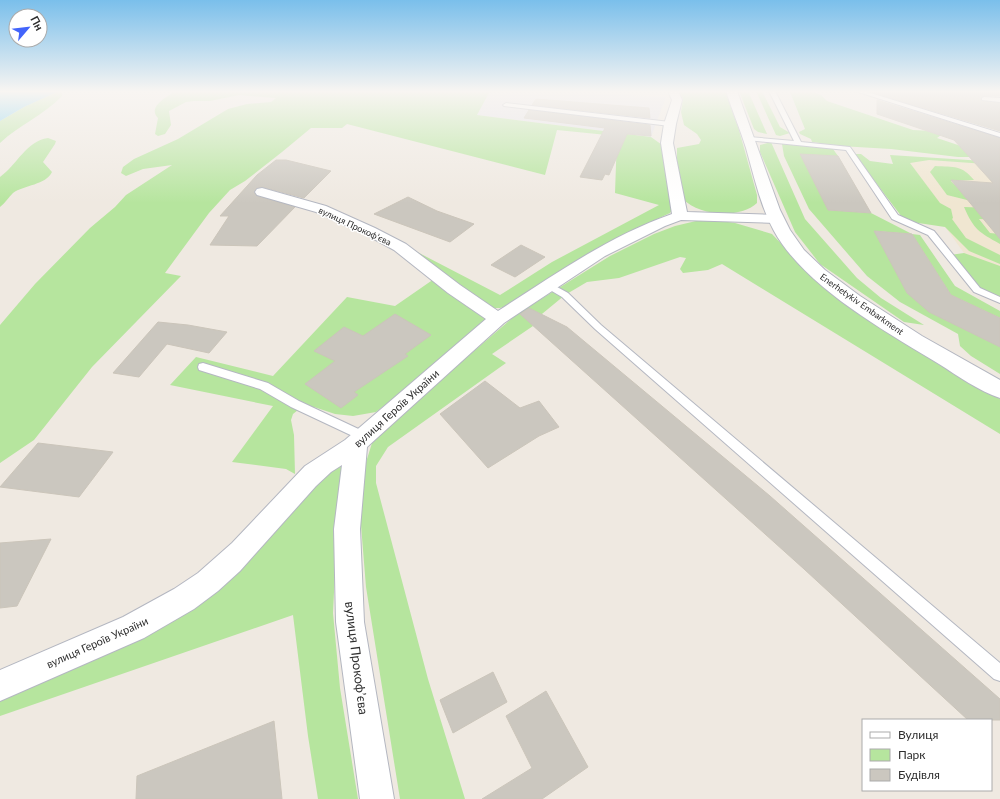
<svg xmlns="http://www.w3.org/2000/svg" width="1000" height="799" font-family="Lato,sans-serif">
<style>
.industrial{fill:#e3e1e8}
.education{fill:#f0e6d1}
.green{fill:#b6e59e}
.water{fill:#75cff0}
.building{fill:#cbc7bf;stroke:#cbc5ba}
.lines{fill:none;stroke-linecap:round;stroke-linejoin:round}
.lane-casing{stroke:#b4b7c1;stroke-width:2}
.street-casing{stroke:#b4b7c1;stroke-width:2}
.secondary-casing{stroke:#b4b7c1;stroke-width:2}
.lane{fill:#fff;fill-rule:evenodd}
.street{fill:#fff;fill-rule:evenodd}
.secondary{fill:#fff;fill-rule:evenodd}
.labels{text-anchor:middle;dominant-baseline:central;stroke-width:3;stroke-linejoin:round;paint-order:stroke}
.far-street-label{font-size:9px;fill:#2e2e2e;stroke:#fff}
.street-label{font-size:11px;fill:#2e2e2e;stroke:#fff}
.near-street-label{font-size:13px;fill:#2e2e2e;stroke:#fff}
</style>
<rect width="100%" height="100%" fill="#efe9e1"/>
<polygon class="industrial" points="490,91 543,91 666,97 651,137 477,115"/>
<polygon class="education" points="902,158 1000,164 1000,270 964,253 897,160"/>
<g class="green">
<path d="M58,91l4,2v3c-18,19 -43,29 -62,47v-22l24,-14z"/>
<path d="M175,91h315l-13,24 174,22 14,10 7,63 -2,3 -51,24 -64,37 -43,30 -12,4h-13l-91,-67 104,54 52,-33 107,-57 -44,-12 2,-57 -60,-6 -12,45 -198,-51 -5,4h-31l-29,24 -37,29 -15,9 -21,23 -44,60 16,3 -89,91 -58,73 -34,23v-138l35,-41 55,-56 25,-21 11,-12 46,-30 -29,4 -17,7 -5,-3 2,-6 11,-8 44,-20 50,-30 19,-5 24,-2 5,-4 -37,-3 -29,6h-16l-8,1 -17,9 2,14 -6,9 -7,2 -3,-2 3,-16c-11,-11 9,-21 17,-27z"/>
<path d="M679,91h46l14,39 18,65v8c-17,16 -58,13 -74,-4l-6,-35v-16l22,-4 2,-4 -4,-6 -13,-9 -3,-13 2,-13z"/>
<polygon points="739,91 748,91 767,134 758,132 754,129"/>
<polygon points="756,91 762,91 780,127 790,133 780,136 776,135"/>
<polygon points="786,91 810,91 821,95 827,101 913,130 933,131 941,135 937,138 1000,159 973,157 958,157 891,149 823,145 820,143 812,142 811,139 800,134 799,132 805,129 790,92"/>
<path d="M48,138l8,3 -1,3 -12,18 9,10c-6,13 -28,13 -39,21 -4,4 -8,10 -13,14v-30c17,-12 26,-36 48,-39z"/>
<polygon points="771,142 805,219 857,278 881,298 924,325 904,322 820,264 795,232 760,152 760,145"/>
<polygon points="782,144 833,149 838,156 828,210 871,213 912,234 920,235 955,286 1000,311 1000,318 951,295 912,234 875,231 1000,346 1000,374 971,356 960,346 958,334 900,302 867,276 809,209 784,156"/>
<polygon points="854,154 861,154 870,161 893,164 890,155 1000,162 1000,165 929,160 910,163 940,203 951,209 953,218 952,219 966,238 1000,255 1000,264 969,251 945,227 905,221"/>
<path d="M935,166c19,1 27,-1 39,14l-23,1 20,20 -24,-6 -17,-23z"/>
<path d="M964,207l31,1 5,12 -21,-1 11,14 10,1v10c-21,-12 -26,-14 -36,-37z"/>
<polygon points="714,220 735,223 772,234 812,276 915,348 1000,399 1000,434 722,264 708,270 683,273 680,269 686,258 680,257 619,278 587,282 565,295 531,323 533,326 492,354 506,363 388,447 376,466 376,483 428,679 465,799 400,799 366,587 358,488 372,443 401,414 517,314 610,256 654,234 675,226 696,221"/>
<polygon points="964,253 1000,266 1000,298 977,287 950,255"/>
<polygon points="434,279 489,318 440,362 376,412 353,416 335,414 314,407 303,406 293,414 291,420 294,435 295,474 286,469 232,462 273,406 170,385 196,357 273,376 347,297 395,306"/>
<polygon points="345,459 338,508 333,613 340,688 358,799 318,799 308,736 293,615 0,716 0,694 152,632 306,492"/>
</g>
<polygon class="water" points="0,91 59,91 24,107 0,121"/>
<g class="building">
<polygon points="877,91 1000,91 1000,96 984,96 980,98 982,101 1000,103 1000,131 877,94"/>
<polygon points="536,99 649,108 650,118 532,105"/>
<polygon points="877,100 1000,138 1000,239 951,180 993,183 954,140 877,114"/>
<polygon points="529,110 650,125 651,136 627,134 609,175 605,174 602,180 580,177 605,128 524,118"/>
<polygon points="800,154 838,156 871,213 828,210"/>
<polygon points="276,160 286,160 331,171 304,198 262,187 256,188 254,193 257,196 295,207 257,246 210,245 229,216 220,216 257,175"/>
<polygon points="408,197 437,211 474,224 450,242 374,214"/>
<polygon points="874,231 912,234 951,295 1000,318 1000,347 929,312 907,293"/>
<polygon points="521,245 545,257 515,277 491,265"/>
<polygon points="529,308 567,327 770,496 1000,699 1000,720 968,720 804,569 520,314"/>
<polygon points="395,314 431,335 405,354 408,356 354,392 358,395 341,408 305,384 335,361 314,351 344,327 363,336"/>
<polygon points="158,322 188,325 227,332 209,353 167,344 139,377 113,373"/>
<polygon points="485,381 520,408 539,401 559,427 539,436 488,468 440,414"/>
<polygon points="38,443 113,452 79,497 0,487"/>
<polygon points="51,539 17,606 0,608 0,543"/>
<polygon points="493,672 507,702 453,733 440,700"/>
<polygon points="546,691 588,767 542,799 482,799 532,768 506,716"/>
<polygon points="274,721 282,799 136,799 137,776"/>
</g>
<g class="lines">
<g class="lane-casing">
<g id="lane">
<polygon points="769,91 775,91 801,142 850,147 898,215 934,231 980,288 1000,297 1000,303 974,292 928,235 892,219 846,150 747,140 747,138 749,137 794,141"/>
<polygon points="855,91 864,91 1000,133 1000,137"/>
<polygon points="984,97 1000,98 1000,102 982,100 982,98"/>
<polygon points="506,103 670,122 673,124 670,126 504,106 503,105"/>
<polygon points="548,282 568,293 601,325 1000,663 1000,681 994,679 595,329 562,297 545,287 544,285"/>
<polygon points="203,363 268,383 299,401 367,433 369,436 367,439 363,441 359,439 291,407 260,389 199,370 198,367 199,364"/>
</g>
</g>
<g class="street-casing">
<path id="street" d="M668,91h10l4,9 -6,24 -3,19 14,69 89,3 5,1 2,3 -2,3 -5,1 -95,-3 -16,6 -60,30 -101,67 -137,124 -7,82 4,93 30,177h-34l-24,-177 -2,-93 8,-64 -11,7 -15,14 -76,85 -22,20 -24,18 -50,29 -144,63v-31l123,-53 51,-28 24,-16 34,-30 73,-77 40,-26 141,-121 -38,-26 -54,-43 -29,-16 -49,-22 -59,-17 -2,-3 2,-3 5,-1 64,18 49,22 31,16 54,41 38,26c56,-36 111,-75 174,-97l-11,-71 3,-19 8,-24z"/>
</g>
<g class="secondary-casing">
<path id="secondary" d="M726,91h11l43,119 10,20 14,20 21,20 35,26 62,40 78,44v18c-21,-7 -42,-22 -61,-34 -54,-33 -134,-77 -165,-133 -14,-26 -20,-55 -28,-83 -6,-19 -14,-38 -20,-57z"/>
</g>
<use href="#lane" class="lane"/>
<use href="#street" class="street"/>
<use href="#secondary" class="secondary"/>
</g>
<linearGradient id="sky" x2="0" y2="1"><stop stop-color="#7abfeb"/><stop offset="0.45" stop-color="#f8f5f2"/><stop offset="1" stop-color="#f8f5f2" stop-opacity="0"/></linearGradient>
<rect width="1000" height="203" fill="url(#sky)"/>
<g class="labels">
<g class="far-street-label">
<text transform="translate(355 226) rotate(25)">вулиця Прокофʼєва</text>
<text transform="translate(862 304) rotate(35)">Enerhetykiv Embarkment</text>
</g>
<g class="street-label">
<text transform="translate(396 408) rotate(-42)">вулиця Героїв України</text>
<text transform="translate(97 642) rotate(-24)">вулиця Героїв України</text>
</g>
<g class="near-street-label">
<text transform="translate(357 658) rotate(83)">вулиця Прокофʼєва</text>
</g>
</g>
<rect x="862" y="719" width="130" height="72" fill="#ffffff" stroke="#ababab"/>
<rect x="870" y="732" width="20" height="6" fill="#ffffff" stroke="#ababab"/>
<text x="898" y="739" font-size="12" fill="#2e2e2e">Вулиця</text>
<rect x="870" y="749" width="20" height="12" fill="#b6e59e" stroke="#ababab"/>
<text x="898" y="759" font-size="12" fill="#2e2e2e">Парк</text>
<rect x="870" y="769" width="20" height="12" fill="#cbc7bf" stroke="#ababab"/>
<text x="898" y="779" font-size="12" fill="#2e2e2e">Будівля</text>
<g transform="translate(28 28) rotate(62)"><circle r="19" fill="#ffffff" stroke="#ababab"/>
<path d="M0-3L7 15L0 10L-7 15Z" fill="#4264fb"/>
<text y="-6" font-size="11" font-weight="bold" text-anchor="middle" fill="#2e2e2e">Пн</text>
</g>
</svg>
